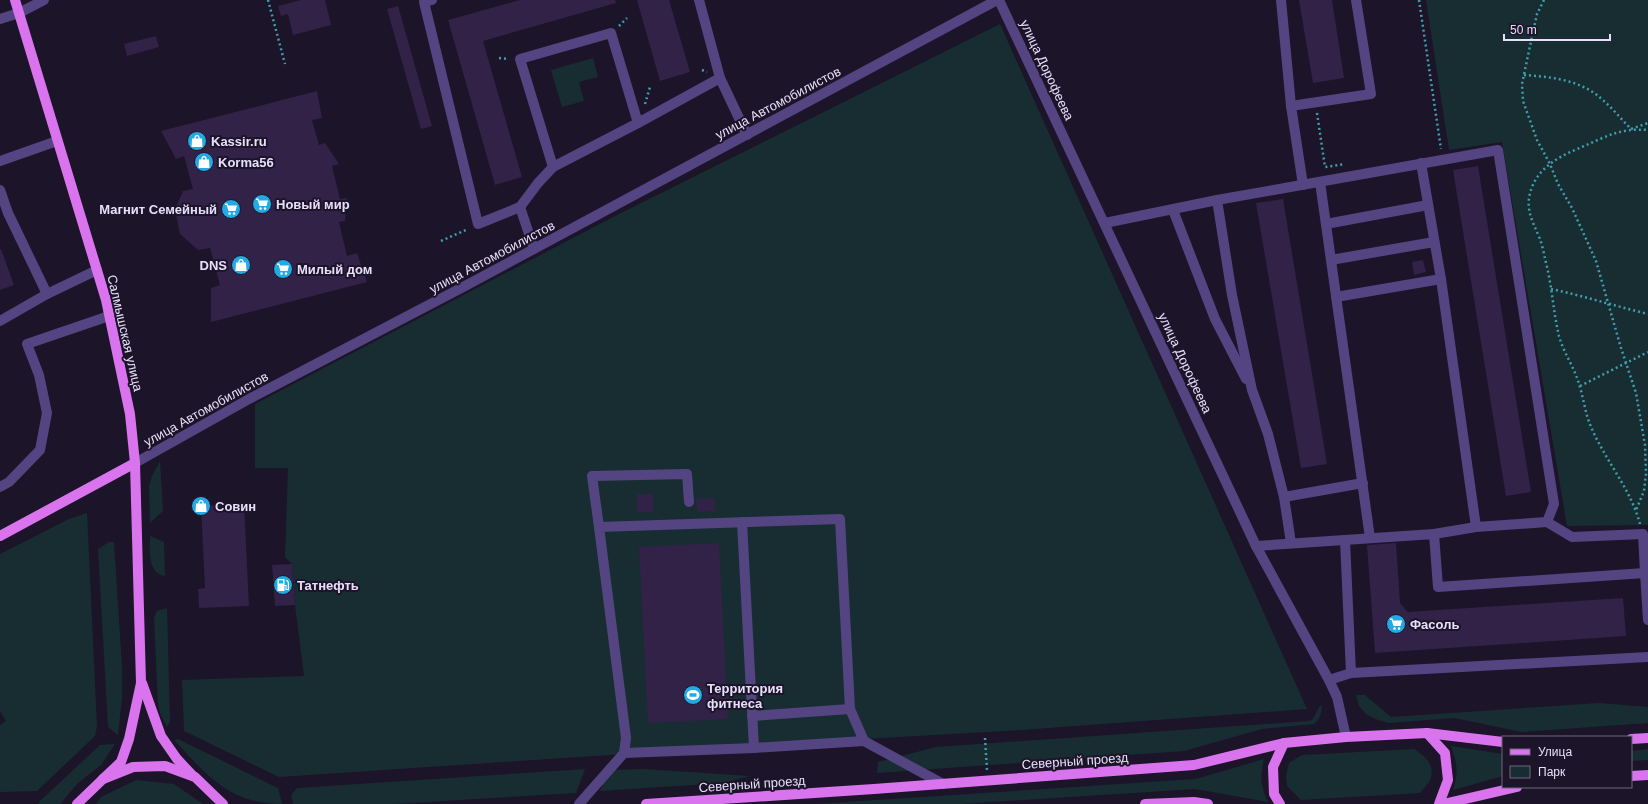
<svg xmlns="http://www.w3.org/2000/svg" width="1648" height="804" font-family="Helvetica,sans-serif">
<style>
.green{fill:#182d32}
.building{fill:#322247}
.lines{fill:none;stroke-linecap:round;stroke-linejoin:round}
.path{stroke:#409eae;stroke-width:2.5;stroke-dasharray:2 3;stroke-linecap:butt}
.minor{stroke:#544582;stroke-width:10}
.major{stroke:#d974ee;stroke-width:10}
.labels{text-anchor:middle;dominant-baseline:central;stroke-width:4;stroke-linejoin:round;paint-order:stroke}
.street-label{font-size:13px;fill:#e8e0fb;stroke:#1c1429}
.poi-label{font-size:13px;font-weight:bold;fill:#e8e0fb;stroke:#1c1429;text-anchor:start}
</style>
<rect width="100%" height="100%" fill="#1c1429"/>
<g class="green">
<polygon points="1426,0 1648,0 1648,525 1567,526 1502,142 1449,150"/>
<polygon points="1000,24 1307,709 1021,730 742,746 279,777 184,731 182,680 304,676 295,605 292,564 285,557 288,468 255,468 255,404 617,215"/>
<polygon points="593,58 598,77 579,82 584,101 562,107 551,70"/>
<polygon points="160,461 163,511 150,523 149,486 152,476"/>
<polygon points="87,513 97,726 95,736 37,791 0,792 0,725 6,721 0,711 0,554 69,519"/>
<path d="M150,536l14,6 1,34c-18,-3 -15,-26 -15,-40z"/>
<polygon points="109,542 114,542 122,667 122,697 118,735 108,727 98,549"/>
<polygon points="167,608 170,721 167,727 160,713 158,704 154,618 157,611"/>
<polygon points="1356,695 1365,695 1391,717 1599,703 1648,707 1648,723 1522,732 1454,718 1389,723 1378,720 1366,714 1359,706"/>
<path d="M1320,706h2c-1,8 -2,13 -8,18l-52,5 -78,22 -307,22 1,-11 58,-15 372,-26 4,-1z"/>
<path d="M178,739l100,49 4,16c-53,0 -75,-29 -108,-64z"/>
<polygon points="115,744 101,765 78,783 61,803 59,804 39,804 39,802 100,745"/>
<path d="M1451,746l52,8v22l-50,14c6,-19 4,-26 -2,-44z"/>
<path d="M1414,749c11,7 22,16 16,31 -2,4 -7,9 -10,13l-119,7 -14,-14 -1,-10 3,-13 13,-8z"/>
<polygon points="1648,749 1648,760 1631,761 1631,751"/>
<path d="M1264,759c-4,18 -4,25 4,43l-73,-13 -234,15h-146l381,-25z"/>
<polygon points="585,769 576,793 393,804 293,804 291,795 297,788"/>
<polygon points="643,769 750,776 724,783 600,791 609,770"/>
<polygon points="136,780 174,784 203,804 96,804 101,797"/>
</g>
<g class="building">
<polygon points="301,0 325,0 331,25 293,35 288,14 281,16 278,6"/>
<polygon points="520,0 615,0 616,3 483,41 522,177 495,185 448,20"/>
<polygon points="637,0 669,0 690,72 660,81"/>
<polygon points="1299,0 1332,0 1344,78 1313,83"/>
<polygon points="398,6 432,126 421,129 387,9"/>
<polygon points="156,36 159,47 127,56 124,44"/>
<polygon points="317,91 322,118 312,120 319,145 325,143 339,164 332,166 340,199 347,198 345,221 339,222 347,256 357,253 367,282 211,322 211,288 220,285 210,248 198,250 180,234 175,209 183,191 193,189 184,156 176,159 161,131"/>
<polygon points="1478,166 1531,492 1506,496 1453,170"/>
<polygon points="1283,199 1327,464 1301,468 1256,203"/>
<polygon points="1,249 14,285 0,290 0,250"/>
<polygon points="1423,260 1426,272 1414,275 1412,262"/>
<rect x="637" y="494" width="16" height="18"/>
<polygon points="714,498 715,511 697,512 696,499"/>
<polygon points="244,504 249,606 199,608 198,589 205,588 201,506"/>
<polygon points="719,543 728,719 648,723 639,547"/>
<polygon points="1396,543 1400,603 1408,612 1623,598 1626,636 1375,653 1367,545"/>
<polygon points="292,564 295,605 275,606 272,565"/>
</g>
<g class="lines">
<g class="path">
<polyline points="268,0 285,64"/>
<polyline points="1419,0 1441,149"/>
<polyline points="1544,0 1537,14 1530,46 1522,84 1523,101 1537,140 1550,164 1558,184 1572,208 1596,261 1621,348 1636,393 1645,445 1646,474 1644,491 1636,510"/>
<polyline points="619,26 627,18"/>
<polyline points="499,58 509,59"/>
<polyline points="702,70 707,72"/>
<path d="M1524,75c29,2 59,5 81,27 9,8 17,18 26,27l17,-6"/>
<polyline points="645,104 650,87"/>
<polyline points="1317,113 1325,167 1345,164"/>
<polyline points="441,241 468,229"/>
<path d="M1551,289c33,7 64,17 97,25"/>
<polyline points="1580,386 1648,352"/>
<path d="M1640,524c-10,-38 -39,-68 -52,-105 -4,-13 -6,-28 -11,-41 -5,-14 -14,-27 -18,-42 -6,-25 -7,-52 -14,-77 -1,-6 -3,-14 -5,-20 -8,-19 -16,-31 -8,-52 8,-21 30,-32 50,-40 25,-11 38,-19 66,-17"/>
<polyline points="985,738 987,770"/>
</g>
<g class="minor">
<polyline points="432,0 424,2 478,224 520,207 538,183 553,167 638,123 720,78"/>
<polyline points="699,0 720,78 747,135"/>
<polyline points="999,0 1256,546 1329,680 1337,697 1346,737"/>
<polyline points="1281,0 1291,106"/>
<polyline points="0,19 19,13 44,0"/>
<polyline points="0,161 57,141"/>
<polyline points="1421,163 1441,279 1476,527"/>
<polyline points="553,167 520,59 611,33 638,123"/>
<polyline points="1320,182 1370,538"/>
<polyline points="1303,185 1291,106 1371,94 1356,0"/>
<polyline points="0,190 8,213 47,294"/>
<polyline points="1217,200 1232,295 1252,390 1268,434 1284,497 1291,543"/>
<polyline points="520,207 534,249"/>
<polyline points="1173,210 1215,319 1246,379"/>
<polyline points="1105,223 1217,200 1498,150 1554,504 1547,522 1476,527 1434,534"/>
<polyline points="1326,224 1428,205"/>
<polyline points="1331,260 1434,242"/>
<polyline points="1336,297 1441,279"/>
<polyline points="0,321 47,294 97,270"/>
<polyline points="135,463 249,399 465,286 997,0"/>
<polyline points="0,487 9,482 40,450 47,413 39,375 27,344 109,316"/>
<polyline points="1284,497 1363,483"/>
<polyline points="742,522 754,748"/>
<polyline points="1547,522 1572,537 1643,534 1645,573"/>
<polyline points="599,527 592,476 687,474 689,502"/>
<polyline points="1345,540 1351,673"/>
<polyline points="1256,546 1434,534 1438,587 1645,573 1648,620"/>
<polyline points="1329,680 1351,673 1648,657"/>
<polyline points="752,716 850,709"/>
<polyline points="624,753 754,748 864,741"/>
<polyline points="579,804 624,753 626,738 599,527 840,519 850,709 864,741 943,784"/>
</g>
<g class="major">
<polyline points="15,0 106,300 130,414 135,463 141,683 129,739 121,762 103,779"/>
<polyline points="0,536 135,463"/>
<polyline points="142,683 161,736 177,759 192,775"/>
<polyline points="1427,733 1445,753 1448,780 1439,804"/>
<polyline points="1631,739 1648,738"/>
<polyline points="1631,776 1648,775"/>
<polyline points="77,804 103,779 133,767 165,766 195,777 223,804"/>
<polyline points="646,804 874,789 1194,765 1284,743 1346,737 1427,733 1503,742"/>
<polyline points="1145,804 1194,802 1208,804"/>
<polyline points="1280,804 1274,794 1273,767 1284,743"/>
<polyline points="1443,804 1517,787"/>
</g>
</g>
<defs>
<g id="shop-disc" transform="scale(1)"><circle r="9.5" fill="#23a9e3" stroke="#1c1429"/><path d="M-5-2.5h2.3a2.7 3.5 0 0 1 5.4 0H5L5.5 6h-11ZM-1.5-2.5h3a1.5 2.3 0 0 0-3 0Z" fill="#fff"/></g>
<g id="supermarket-disc" transform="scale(1)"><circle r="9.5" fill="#23a9e3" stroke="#1c1429"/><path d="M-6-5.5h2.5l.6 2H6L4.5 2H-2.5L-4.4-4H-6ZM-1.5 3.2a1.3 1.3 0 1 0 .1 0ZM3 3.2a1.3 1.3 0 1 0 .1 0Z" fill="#fff"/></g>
<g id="fuel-disc" transform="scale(1)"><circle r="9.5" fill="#23a9e3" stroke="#1c1429"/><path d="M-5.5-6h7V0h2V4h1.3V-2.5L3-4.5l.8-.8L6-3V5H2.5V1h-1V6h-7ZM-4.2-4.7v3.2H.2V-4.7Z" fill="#fff"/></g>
<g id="stadium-disc" transform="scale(1)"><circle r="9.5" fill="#23a9e3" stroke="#1c1429"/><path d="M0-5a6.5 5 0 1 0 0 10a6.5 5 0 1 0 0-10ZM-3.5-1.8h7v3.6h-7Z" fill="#fff"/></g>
</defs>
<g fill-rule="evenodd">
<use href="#shop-disc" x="197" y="141"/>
<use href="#shop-disc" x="204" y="162"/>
<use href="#supermarket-disc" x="262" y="204"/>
<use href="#supermarket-disc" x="231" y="209"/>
<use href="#shop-disc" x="241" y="265"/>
<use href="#supermarket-disc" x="283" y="269"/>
<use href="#shop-disc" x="201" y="506"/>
<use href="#fuel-disc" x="283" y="585"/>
<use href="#supermarket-disc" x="1396" y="624"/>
<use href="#stadium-disc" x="693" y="695"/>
</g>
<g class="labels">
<g class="street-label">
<text transform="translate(1047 70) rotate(65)">улица Дорофеева</text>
<text transform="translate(778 103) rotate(-28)">улица Автомобилистов</text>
<text transform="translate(492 257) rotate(-28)">улица Автомобилистов</text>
<text transform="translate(125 333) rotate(77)">Салмышская улица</text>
<text transform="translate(1185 363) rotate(65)">улица Дорофеева</text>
<text transform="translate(206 409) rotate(-29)">улица Автомобилистов</text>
<text transform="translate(1075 761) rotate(-4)">Северный проезд</text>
<text transform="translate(752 784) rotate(-4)">Северный проезд</text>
</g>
<g class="poi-label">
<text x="211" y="141">Kassir.ru</text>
<text x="218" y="162">Korma56</text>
<text x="276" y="204">Новый мир</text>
<text x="217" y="209" text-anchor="end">Магнит Семейный</text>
<text x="227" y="265" text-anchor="end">DNS</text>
<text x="297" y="269">Милый дом</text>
<text x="215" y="506">Совин</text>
<text x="297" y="585">Татнефть</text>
<text x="1410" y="624">Фасоль</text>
<text x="707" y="688">Территория<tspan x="707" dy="15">фитнеса</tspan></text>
</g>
</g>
<rect x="1502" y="736" width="130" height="52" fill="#1c1429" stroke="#6e667d"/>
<rect x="1510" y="749" width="20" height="6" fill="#d974ee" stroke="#6e667d"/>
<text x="1538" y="756" font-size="12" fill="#e8e0fb">Улица</text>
<rect x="1510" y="766" width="20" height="12" fill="#182d32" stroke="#6e667d"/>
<text x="1538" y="776" font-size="12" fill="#e8e0fb">Парк</text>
<path d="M1504 34v6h106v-6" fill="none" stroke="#e8e0fb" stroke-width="2"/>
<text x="1510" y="34" font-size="12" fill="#e8e0fb" stroke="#1c1429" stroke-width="3" paint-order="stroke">50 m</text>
</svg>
